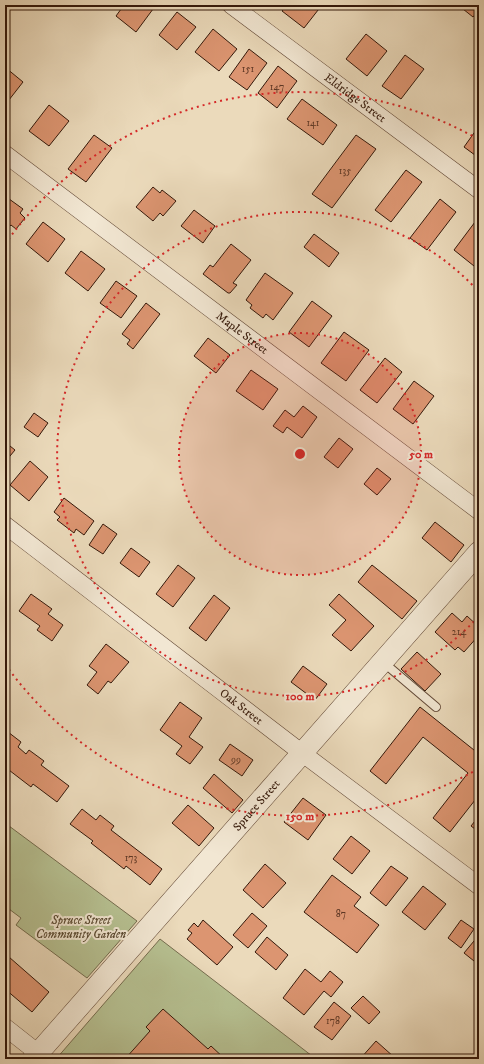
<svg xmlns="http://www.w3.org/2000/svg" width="484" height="1064" font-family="'IM FELL DW Pica',serif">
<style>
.green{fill:#b6c091;stroke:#756c4e}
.building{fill:#dc9571;stroke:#34180a}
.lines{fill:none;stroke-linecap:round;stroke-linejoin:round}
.service-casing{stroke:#624836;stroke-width:10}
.minor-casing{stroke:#624836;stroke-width:18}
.tertiary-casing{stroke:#624836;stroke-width:22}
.service{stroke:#f2e7d3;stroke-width:8}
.minor{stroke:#f2e7d3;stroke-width:17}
.tertiary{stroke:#f2e7d3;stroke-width:21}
.ring{fill:none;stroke:#d62828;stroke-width:2;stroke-dasharray:2 4}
.labels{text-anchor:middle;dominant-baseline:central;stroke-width:4;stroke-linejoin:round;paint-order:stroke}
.number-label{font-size:10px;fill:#5e3724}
.street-label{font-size:12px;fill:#34180a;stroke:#f2e7d3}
.park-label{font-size:12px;font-style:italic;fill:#5b4a32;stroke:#f2e7d3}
.centre{fill:#d62828;stroke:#f2e7d3;stroke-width:2}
.ring-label{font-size:12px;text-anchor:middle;font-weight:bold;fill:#d62828;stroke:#f2e7d3;stroke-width:4;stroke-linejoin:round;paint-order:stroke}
</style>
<rect width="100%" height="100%" fill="#ebdabb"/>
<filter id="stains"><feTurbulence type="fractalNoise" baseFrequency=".005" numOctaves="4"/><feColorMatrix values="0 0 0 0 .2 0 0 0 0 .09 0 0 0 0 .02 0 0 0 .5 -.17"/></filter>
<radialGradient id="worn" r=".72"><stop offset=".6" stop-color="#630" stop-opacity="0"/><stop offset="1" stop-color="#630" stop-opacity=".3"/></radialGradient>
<g class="green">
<polygon points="5,823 137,921 87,978 16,925 21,918 5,906"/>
<polygon points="160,939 316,1059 56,1059"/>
</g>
<g class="building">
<polygon points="124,5 156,5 136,32 116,16"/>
<polygon points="287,5 322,5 304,28 282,11"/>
<polygon points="458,5 479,5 479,10 473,17"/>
<polygon points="177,12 196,27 177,50 159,35"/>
<polygon points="213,29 237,49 219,71 195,52"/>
<polygon points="366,34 387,51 367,76 346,59"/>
<polygon points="249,49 267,63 247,90 229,77"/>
<polygon points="405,55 424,69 401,99 382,86"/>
<polygon points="278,66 297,81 277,108 258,93"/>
<polygon points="6,68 23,82 5,105 5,69"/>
<polygon points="302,99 337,125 323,145 287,119"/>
<polygon points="49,105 69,121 49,146 29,131"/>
<polygon points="479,126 479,158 464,147"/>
<polygon points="94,135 112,148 86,182 68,169"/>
<polygon points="356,135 376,149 332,208 312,194"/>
<polygon points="406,170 422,182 391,222 375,210"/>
<polygon points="153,187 160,193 162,190 176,201 163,216 160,213 153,221 136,207"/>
<polygon points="5,196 23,209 20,213 25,218 16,229 11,225 9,227 5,224"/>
<polygon points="440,199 456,212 427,250 410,238"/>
<polygon points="194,210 215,226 203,243 181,226"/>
<polygon points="43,222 65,239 48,262 26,244"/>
<polygon points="475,222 479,225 479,270 454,250"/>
<polygon points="314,234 339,253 329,267 304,247"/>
<polygon points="231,244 251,260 233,283 237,285 230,293 228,293 203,274 210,265 213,267"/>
<polygon points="81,251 105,269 88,291 65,273"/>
<polygon points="265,273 293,293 273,320 266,314 263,318 250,308 252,305 246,300"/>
<polygon points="116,281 137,296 121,318 100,303"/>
<polygon points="312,301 332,316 309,347 289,332"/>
<polygon points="146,303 160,314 133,349 127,344 130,340 122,334"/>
<polygon points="344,332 369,350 346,381 321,363"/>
<polygon points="208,338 230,355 216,373 194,356"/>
<polygon points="385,358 402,372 377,403 360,390"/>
<polygon points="251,370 278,389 263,410 236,391"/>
<polygon points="414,381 434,396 413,424 393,409"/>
<polygon points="303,406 317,417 302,438 287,427 283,433 273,426 285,410 294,417"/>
<polygon points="34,413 48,423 38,437 24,427"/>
<polygon points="339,438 353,449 338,468 324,457"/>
<polygon points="5,442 15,450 5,462"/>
<polygon points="30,461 48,477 29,501 10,485"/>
<polygon points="377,468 391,479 377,495 364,484"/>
<polygon points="64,498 94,521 84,535 76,529 74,533 57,520 60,517 54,512"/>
<polygon points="435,522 464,545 451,562 422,538"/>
<polygon points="103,524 117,534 103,554 89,545"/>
<polygon points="131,548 150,562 139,577 120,563"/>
<polygon points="178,565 195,578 173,607 156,594"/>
<polygon points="372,565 417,601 402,619 358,582"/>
<polygon points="31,594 52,609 48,614 63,625 52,641 37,630 40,626 19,611"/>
<polygon points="339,594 374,626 351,651 332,635 346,620 329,605"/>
<polygon points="214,595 230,608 206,641 189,628"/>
<polygon points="452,613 462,622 467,616 479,627 479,635 464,652 458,647 455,650 435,632"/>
<polygon points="106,644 129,662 111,683 108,681 98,694 87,685 97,672 89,666"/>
<polygon points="417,652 441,674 425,691 401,669"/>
<polygon points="303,666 327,684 315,700 291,682"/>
<polygon points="180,702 202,718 189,737 203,747 190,764 176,754 182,746 160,730"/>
<polygon points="420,707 479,754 479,795 450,832 433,818 468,773 423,737 386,784 370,771"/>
<polygon points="8,732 21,742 18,747 26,754 29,750 44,761 41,765 69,786 57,802 33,784 31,787 5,767 5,735"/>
<polygon points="230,744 253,760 242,776 219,760"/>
<polygon points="214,774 243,800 232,813 203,788"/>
<polygon points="303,798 326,815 308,840 284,822"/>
<polygon points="188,805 214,828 199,846 172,823"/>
<polygon points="82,809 96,820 100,815 114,826 111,830 162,869 150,885 126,866 124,869 91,843 93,841 70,824"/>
<polygon points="479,816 479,832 471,826"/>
<polygon points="351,836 370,851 352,874 333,859"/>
<polygon points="265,864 286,883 263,908 243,890"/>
<polygon points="391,866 408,878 386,906 370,893"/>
<polygon points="332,875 361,897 354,906 379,925 357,953 304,912"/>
<polygon points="423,886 446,904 425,930 402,912"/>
<polygon points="252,913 267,926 248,948 233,935"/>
<polygon points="203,920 233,947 217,965 187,939 192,933 188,930 194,923 198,927"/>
<polygon points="461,920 474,929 461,948 448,938"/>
<polygon points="479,935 479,965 464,953"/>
<polygon points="267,937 288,955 276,970 255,952"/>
<polygon points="9,957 49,992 32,1012 5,989 5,961"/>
<polygon points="305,969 321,982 330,971 343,982 331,997 324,991 304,1015 283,998"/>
<polygon points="363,996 380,1012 369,1024 351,1008"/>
<polygon points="334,1002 351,1016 332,1040 314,1027"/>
<polygon points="163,1009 208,1049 211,1046 225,1059 125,1059 150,1031 146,1027"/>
<polygon points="376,1041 394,1057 392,1059 360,1059"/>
</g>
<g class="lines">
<g class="service-casing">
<polyline id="service" points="383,662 436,707"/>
</g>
<g class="minor-casing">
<g id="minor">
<path id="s1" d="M231,5l248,185"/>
<path id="s2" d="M5,154l474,357"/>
<path id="s3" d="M5,525l297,228 177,133"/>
<polyline points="5,1027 38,1053"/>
</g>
</g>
<g class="tertiary-casing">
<g id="tertiary">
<path id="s4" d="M33,1059l446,-507"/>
</g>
</g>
<use href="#service" class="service"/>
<use href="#minor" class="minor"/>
<use href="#tertiary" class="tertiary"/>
</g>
<circle cx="300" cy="454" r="121" fill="#d62828" fill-opacity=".12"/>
<g class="ring">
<circle cx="300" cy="454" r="121"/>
<path d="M478 617A242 242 0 1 1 478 291"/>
<path d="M478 769A362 362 0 0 1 5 664M5 244A362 362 0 0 1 478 139"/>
</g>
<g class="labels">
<g class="number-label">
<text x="248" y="69">151</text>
<text x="277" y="87">147</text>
<text x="313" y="123">141</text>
<text x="345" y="171">135</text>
<text x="459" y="632">214</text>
<text x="236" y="760">99</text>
<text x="131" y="858">173</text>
<text x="341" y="914">87</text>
<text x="333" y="1021">178</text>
</g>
<g class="street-label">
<text stroke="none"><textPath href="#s1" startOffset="155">Eldridge Street</textPath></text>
<text stroke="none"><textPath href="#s2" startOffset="297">Maple Street</textPath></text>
<text stroke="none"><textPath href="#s3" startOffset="298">Oak Street</textPath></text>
<text stroke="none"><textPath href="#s4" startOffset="338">Spruce Street</textPath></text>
</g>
<g class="park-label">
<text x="81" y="920">Spruce Street<tspan x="81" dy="14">Community Garden</tspan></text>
</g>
</g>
<circle cx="300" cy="454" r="6" class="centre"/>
<g class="ring-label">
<text x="421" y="458">50 m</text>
<text x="300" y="700">100 m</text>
<text x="300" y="820">150 m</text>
</g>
<rect width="484" height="1064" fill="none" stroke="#ebdabb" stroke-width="20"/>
<rect x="6" y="6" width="472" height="1052" fill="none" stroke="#34180a" stroke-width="2"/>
<rect x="10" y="10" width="464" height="1044" fill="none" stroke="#34180a"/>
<rect width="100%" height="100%" filter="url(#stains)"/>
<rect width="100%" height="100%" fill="url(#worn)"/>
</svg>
